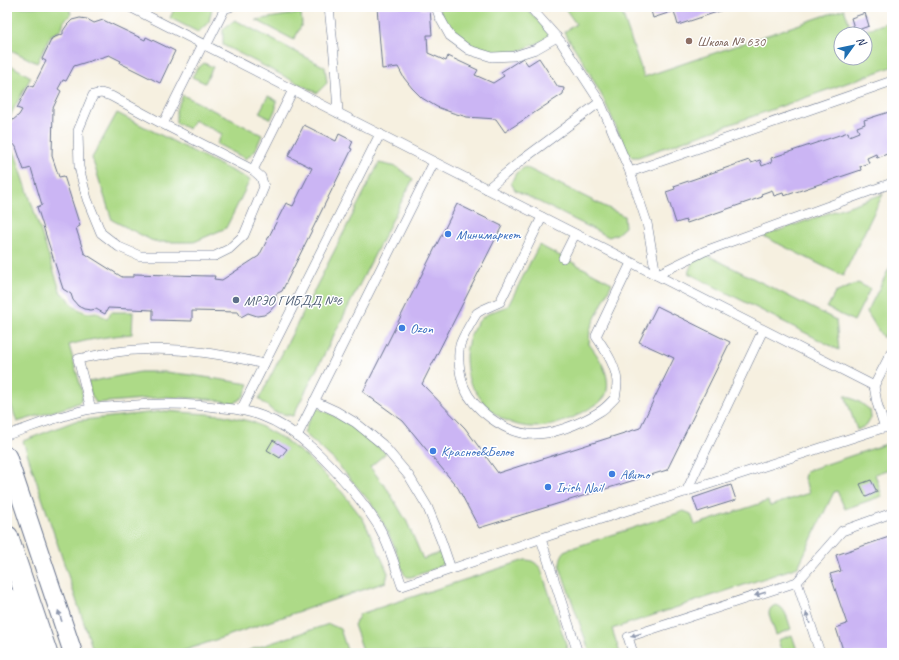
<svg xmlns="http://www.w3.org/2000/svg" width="899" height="660" font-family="Caveat,sans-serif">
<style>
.green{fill:#adda87;stroke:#648472}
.building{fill:#cbb5f4}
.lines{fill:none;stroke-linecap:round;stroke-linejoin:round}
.service-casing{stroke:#68738c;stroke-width:10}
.minor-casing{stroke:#68738c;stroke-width:20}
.tertiary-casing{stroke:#68738c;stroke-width:24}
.service{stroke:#fff;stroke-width:9}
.minor{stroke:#fff;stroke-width:18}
.tertiary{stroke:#fff;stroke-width:22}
.oneway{fill:#8d97ae}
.education-dot{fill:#8d6e63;stroke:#fff;stroke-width:1.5}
.shop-dot{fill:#3f7fe0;stroke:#fff;stroke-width:1.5}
.service-dot{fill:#5c6f8a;stroke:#fff;stroke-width:1.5}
.labels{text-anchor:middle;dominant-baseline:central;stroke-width:3;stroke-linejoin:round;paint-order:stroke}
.education-label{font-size:14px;fill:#785e54;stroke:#fff;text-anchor:start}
.shop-label{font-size:14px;fill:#366cbe;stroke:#fff;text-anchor:start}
.service-label{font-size:14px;fill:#4e5e75;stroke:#fff;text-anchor:start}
</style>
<rect width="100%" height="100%" fill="#fff"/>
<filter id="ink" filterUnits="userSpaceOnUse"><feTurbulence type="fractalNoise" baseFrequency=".025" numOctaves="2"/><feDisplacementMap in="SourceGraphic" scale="8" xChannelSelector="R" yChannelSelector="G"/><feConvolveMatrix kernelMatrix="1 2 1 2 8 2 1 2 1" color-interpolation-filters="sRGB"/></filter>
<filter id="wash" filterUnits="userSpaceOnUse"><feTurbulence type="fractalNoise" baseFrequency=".012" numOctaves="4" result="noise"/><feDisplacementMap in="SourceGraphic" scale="16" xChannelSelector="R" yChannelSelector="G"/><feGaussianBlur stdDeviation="0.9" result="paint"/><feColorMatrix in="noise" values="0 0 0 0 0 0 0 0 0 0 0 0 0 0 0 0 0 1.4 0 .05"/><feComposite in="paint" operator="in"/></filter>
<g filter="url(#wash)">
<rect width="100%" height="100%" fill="#f6f0e0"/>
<g class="green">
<polygon points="7,7 69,7 71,14 64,21 61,30 51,35 37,63 7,48"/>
<polygon points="175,7 209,7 212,8 209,22 198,32 170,18"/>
<polygon points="438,7 524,7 529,11 553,37 514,53 493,55 471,49 452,35"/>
<polygon points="564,7 620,7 644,77 844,9 853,34 841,34 841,58 865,58 865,34 854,34 892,21 892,67 638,157 632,157 628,153 603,98 583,61 564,32 576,24"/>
<polygon points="301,13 302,24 294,40 256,20"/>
<polygon points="235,20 325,67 327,83 317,93 223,45 223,29"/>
<polygon points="7,63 31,77 13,110 7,125"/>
<polygon points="204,63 213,67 205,83 192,77 196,70"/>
<polygon points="183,95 262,135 255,151 246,159 217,144 222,134 194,120 189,129 176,123 176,110"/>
<polygon points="268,96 276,100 276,108 271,119 259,113"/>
<polygon points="117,113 250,180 226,228 194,242 155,242 112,220 92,158"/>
<path d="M7,137l4,12 4,4 46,140 7,5 5,8 11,6 5,1 7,-1 11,7 4,-7h22l-1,22c-21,2 -42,5 -63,11l14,50 -3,7 -12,5 -51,15 -10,-29z"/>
<polygon points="379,163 397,167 413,179 293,416 274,412 259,399"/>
<polygon points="525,167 624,216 625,227 617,234 609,237 515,190 511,183 516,173"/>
<polygon points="883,194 843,276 763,236"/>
<path d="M539,245l73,38 -22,46 -1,15c10,13 23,32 17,50 -3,8 -14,13 -21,17 -38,23 -80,24 -107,-16 -2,-3 -5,-7 -7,-10 -4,-7 -5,-22 -5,-30 1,-12 6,-28 15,-36 7,-7 19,-10 27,-13z"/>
<polygon points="707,255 836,320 839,350 688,273 693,261"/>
<polygon points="892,263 892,320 883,338 867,312"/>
<polygon points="858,283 870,289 854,321 827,308 835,293"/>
<polygon points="140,372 165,372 191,375 249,384 244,396 235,403 208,399 166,397 96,403 91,394 88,382"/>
<polygon points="845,395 861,403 870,410 871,418 867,425 857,430"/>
<path d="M317,408l14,6 22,13 33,26 -16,14 18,23 19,32 16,37 19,-7 2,11c-9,7 -22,10 -33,14h-4l-3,-3 -9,-26 -11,-23 -13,-22 -37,-43 -30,-27 4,-11z"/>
<polygon points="165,411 222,415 253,422 282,438 306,456 342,492 363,519 377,548 388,573 386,582 177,653 94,653 23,441 75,421"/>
<path d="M892,442v26l-17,6 7,22 -37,13 -8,-18 -3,1 -36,75 -186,62 8,24h-30l-30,-86c0,-8 1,-12 6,-17l118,-39 7,3 4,11 73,-24 2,5 39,-13 -5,-15 2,-7z"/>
<path d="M525,560c8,0 11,3 16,9l28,84h-205l-10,-28 6,-11z"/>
<path d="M776,605c10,2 12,16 15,24l-15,6 -7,-21c0,-5 3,-8 7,-9z"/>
<polygon points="329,624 340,629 348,653 241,653"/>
<polygon points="792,635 798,653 782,653 778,640"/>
</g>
<g id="blocks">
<g class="building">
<polygon points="377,7 421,7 421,9 430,9 432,35 427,35 428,53 446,61 448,56 478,70 475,75 493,83 504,76 501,72 523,58 528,65 539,58 558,87 564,88 563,94 505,132 496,119 467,117 453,113 437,107 422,98 412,88 404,78 398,67 382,69"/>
<polygon points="650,7 732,7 678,25 674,11 653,18"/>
<polygon points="865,13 869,26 855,31 851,18"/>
<polygon points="80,18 87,19 94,23 103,20 145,40 146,37 175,51 160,83 120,63 121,61 109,55 74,66 66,81 63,80 58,89 61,91 53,108 52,156 59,177 64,176 80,226 76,228 84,253 122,277 134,277 134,274 209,276 215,276 214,279 222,280 259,256 286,203 293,206 312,168 288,156 304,125 336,141 339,134 353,141 350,148 352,149 282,291 276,294 276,298 275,305 270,311 264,315 257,316 248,313 241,317 238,312 192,311 192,321 153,320 153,310 108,308 105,314 96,309 91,310 84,309 78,306 73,300 71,294 63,289 37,207 42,205 31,168 24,170 16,147 11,140 8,133 9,126 13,120 19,115 22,110 17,108 29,85 33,87 46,61 42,59 52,38 63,34 63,31 67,25 72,20"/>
<polygon points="892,111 892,152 877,158 876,154 867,158 869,163 860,166 861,170 784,196 783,193 774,196 772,190 761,194 762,197 687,223 686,220 676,223 666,192 675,189 674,186 749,160 751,163 760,160 762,166 772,162 771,158 813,144 848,132 849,136 859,132 857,127 865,124 864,120"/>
<polygon points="457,204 502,226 422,384 465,428 498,473 640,428 674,358 639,342 657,306 730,342 667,470 479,528 458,488 403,421 363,392"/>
<polygon points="273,440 287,449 280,458 267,450"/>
<polygon points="871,480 877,492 866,497 860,484"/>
<polygon points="731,485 736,500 698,512 693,498"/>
<polygon points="892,536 892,653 844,653 836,628 847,624 830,574 841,571 836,555"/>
</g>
</g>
</g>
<g filter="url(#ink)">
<use href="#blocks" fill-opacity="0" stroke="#68738c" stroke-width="1"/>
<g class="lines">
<g class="service-casing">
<g id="service">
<polyline points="130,7 874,386 892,351"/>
<polyline points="329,7 335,65 338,113"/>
<polyline points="436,7 440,18 450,36 469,50 492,57 514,56 536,49 557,37"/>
<polyline points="206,46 225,8 230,7"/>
<polyline points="892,81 630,172 647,223 656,275 705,251 892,183"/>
<polyline points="600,102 630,172"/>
<polyline points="163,124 253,170 261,177 264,187 244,235 229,249 215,256 140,256 119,247 101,233 87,199 79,167 78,131 93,95 101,93 111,96 163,124 203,44"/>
<polyline points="253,170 293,90"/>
<polyline points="487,189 522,160 600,102 561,42 530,7"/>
<path d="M542,217l-42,85 -18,8 -5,3c-4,6 -15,25 -17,32 -3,11 0,31 4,42 9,22 40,45 64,47 23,2 52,-10 71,-22 6,-3 11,-9 16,-14 1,-5 2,-11 2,-16 -1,-17 -12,-32 -21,-46l35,-73"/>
<polyline points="563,258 575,234"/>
<polyline points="874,386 877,403 885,428"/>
<polyline points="314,401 336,411 356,423 382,444 409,476 427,506 441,540 451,569"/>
<path d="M91,409l-13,-50c19,-4 39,-8 58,-9 43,-3 87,4 128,14"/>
<polyline points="241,410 380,134"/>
<path d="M7,435c27,-9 56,-21 84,-26 10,-2 20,-2 30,-3 35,-3 68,-3 102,2 13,1 26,3 39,8 36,13 66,46 90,74 10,12 19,24 27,37 10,18 16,39 23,59l146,-50 344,-111"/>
<polyline points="297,436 434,162"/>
<polyline points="686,492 763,330"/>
<polyline points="541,539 578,653"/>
<polyline points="797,582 820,653"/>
<polyline points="633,653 628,637 797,582 842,531 892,513"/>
</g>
</g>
<g class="minor-casing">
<polyline id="minor" points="7,456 73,653"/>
</g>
<g class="tertiary-casing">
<g id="tertiary">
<polyline points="7,537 46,653"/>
<polyline points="7,599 25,653"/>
</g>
</g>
<use href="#service" class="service"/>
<use href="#minor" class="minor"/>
<use href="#tertiary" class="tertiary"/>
</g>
<defs><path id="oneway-solid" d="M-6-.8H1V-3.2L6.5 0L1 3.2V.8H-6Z"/></defs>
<g class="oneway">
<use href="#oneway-solid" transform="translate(760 594) rotate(162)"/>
<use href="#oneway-solid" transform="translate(60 616) rotate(-109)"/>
<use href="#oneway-solid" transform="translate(808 618) rotate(-108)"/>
<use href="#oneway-solid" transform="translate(636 635) rotate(162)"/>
</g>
</g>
<circle class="education-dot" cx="689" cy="41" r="4"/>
<g class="shop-dot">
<circle cx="448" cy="234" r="4"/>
<circle cx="402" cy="328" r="4"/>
<circle cx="433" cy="451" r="4"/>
<circle cx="612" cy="474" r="4"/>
<circle cx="548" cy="487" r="4"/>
</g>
<circle class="service-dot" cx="236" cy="300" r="4"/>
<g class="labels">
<g class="education-label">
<text x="697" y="41">Школа № 630</text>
</g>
<g class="shop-label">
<text x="456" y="234">Минимаркет</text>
<text x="410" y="328">Ozon</text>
<text x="441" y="451">Красное&amp;Белое</text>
<text x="620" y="474">Авито</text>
<text x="556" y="487">Irish Nail</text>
</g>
<g class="service-label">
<text x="244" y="300">МРЭО ГИБДД №6</text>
</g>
</g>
<rect width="899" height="660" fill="none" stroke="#fff" stroke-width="24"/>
<g transform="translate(853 46) rotate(57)"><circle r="19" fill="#ffffff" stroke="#a4acbf"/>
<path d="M0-3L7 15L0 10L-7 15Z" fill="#1f6fb2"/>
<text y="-6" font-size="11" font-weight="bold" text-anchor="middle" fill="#1b2f5e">N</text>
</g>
</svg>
